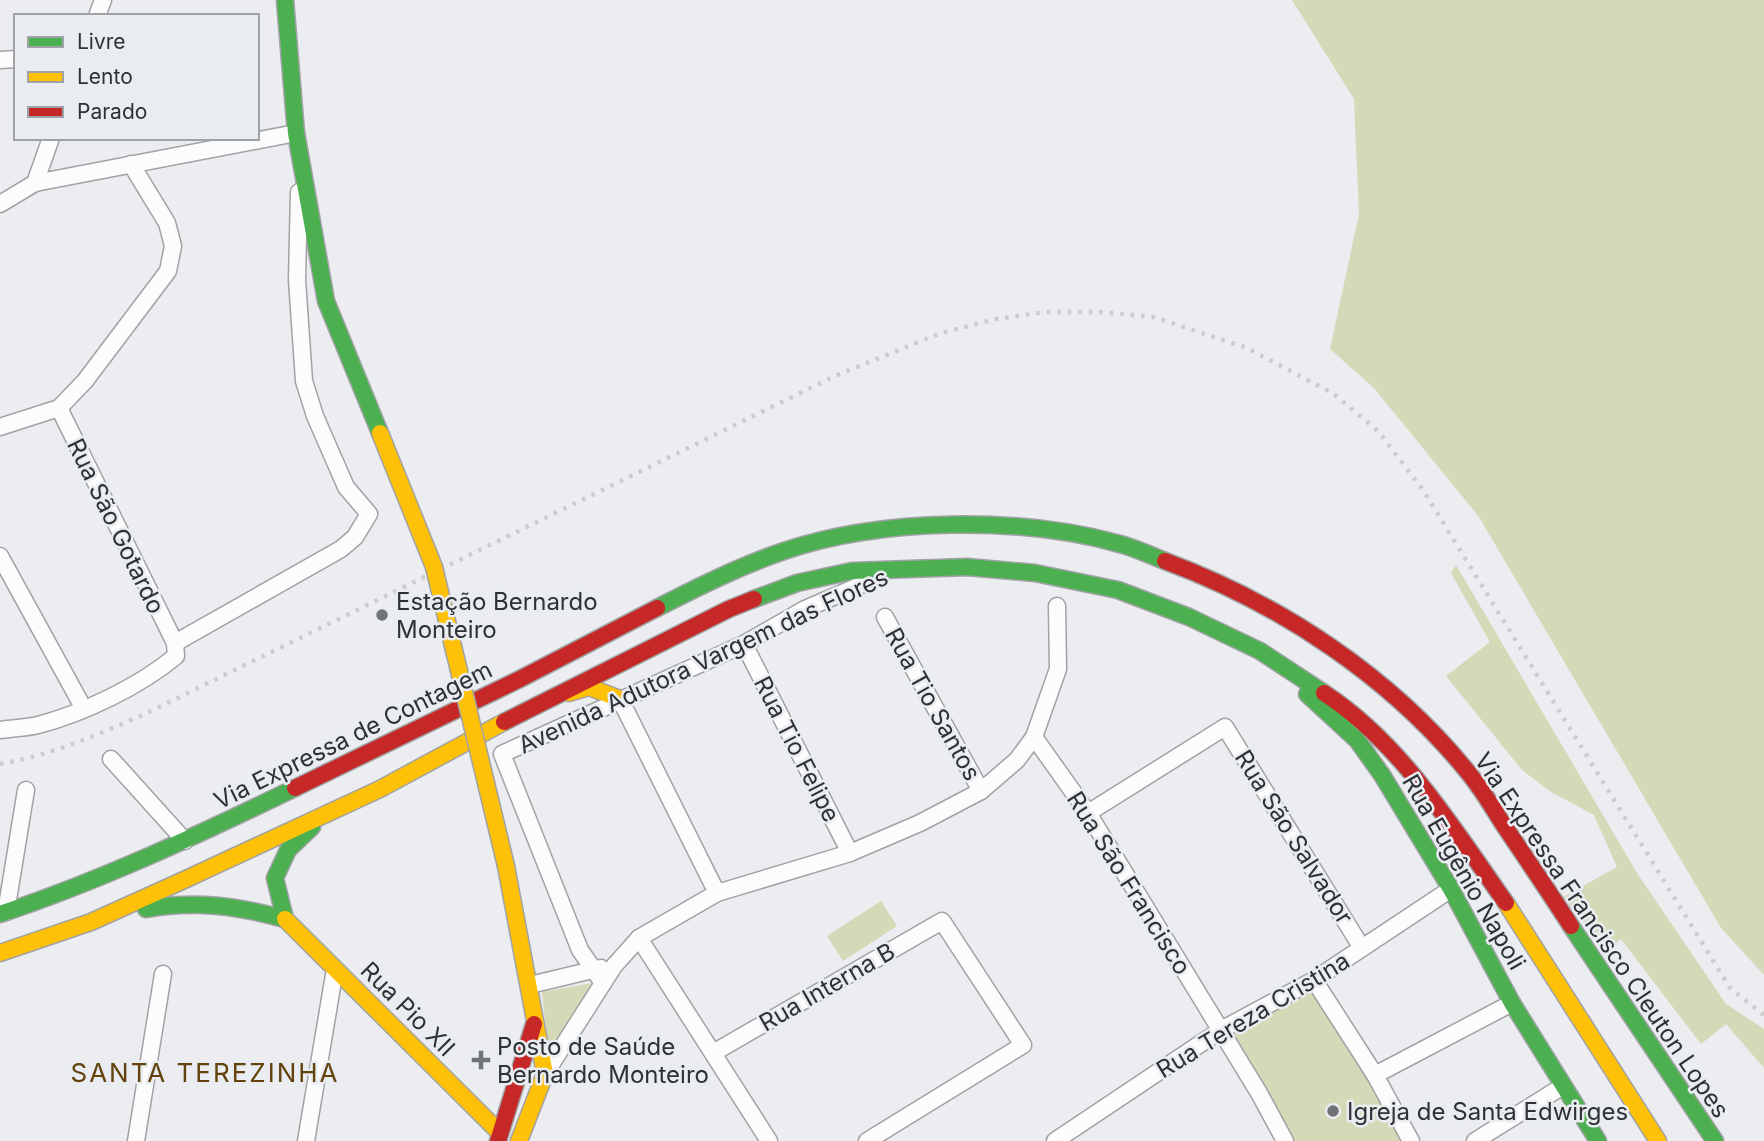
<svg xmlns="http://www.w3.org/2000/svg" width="1764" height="1141" font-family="Inter,sans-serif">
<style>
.green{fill:#d4d9b7}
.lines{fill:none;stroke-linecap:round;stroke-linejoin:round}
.street-casing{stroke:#a0a2a4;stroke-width:19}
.fast-casing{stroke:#a0a2a4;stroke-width:19}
.slow-casing{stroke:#a0a2a4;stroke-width:19}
.jam-casing{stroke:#a0a2a4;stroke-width:19}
.street{stroke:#fcfcfd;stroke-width:16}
.fast{stroke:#4caf50;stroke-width:16}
.slow{stroke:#ffc107;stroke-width:16}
.jam{stroke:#c62828;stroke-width:16}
.rail{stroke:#ccc;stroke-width:4.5;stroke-dasharray:3.5 7;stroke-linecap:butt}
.slow-bridge-casing{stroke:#a0a2a4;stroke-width:19;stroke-linecap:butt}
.slow-bridge{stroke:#ffc107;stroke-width:16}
.poi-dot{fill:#717375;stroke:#e9edf2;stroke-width:2.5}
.labels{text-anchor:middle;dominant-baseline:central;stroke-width:5;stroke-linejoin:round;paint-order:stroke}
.street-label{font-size:24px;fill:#2f3133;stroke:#e9edf2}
.poi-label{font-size:24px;fill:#2f3133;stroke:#e9edf2;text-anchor:start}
.neighbourhood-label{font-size:26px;letter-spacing:2px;fill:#63420b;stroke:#e9edf2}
</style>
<rect width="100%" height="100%" fill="#ebedf0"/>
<g class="green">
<polygon points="1292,0 1764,0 1764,975 1721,928 1479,517 1374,388 1330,349 1359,214 1354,99"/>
<polygon points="1456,565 1637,873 1726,1004 1764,1029 1764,1068 1726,1024 1701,1044 1621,939 1606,951 1563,897 1617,867 1594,815 1551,792 1522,770 1446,676 1490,642 1451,573"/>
<polygon points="881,901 897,926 843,961 827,936"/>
<polygon points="592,983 549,1058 542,992"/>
<polygon points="1297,984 1319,994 1402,1141 1294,1141 1228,1025"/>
</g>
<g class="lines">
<g class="street-casing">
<g id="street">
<polyline points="97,16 103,0"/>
<polyline points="0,60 16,59"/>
<polyline points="35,183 51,138"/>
<polyline points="0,204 35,183 296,133"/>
<polyline points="0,427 59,408 85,381 168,271 173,246 167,223 131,164"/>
<polyline points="0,556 84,709"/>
<polyline points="885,617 981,791"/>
<polyline points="175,643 341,549 355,537 369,514 346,487 315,416 304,381 297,280 299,192"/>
<polyline points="744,644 850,853"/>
<polyline points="620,699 717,893"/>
<path d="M0,730c13,-2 26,-2 38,-5 46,-12 102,-39 138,-69l-1,-13 -116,-235"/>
<polyline points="1034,737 1088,813 1259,1093 1285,1141"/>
<polyline points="111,759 185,841"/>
<polyline points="1088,813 1225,727 1362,948"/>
<polyline points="6,912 26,790"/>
<polyline points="639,938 769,1141"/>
<polyline points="1314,980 1375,1075 1411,1141"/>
<polyline points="603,983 580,950 502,754 744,644 805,609 877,578"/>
<polyline points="530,985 601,968"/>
<polyline points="713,1053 942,921 1023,1045 867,1141"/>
<polyline points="545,1074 614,966 639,938 717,893 850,853 920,823 981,791 1017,760 1034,737 1058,669 1057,606"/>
<polyline points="1375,1075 1512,1003"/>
<polyline points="136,1141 163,974"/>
<polyline points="306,1141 335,969"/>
<polyline points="1055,1141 1221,1030 1314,980 1451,889"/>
<polyline points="1475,1141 1563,1086"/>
</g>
</g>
<g class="fast-casing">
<g id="fast">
<polyline points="285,0 296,133 326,301 380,433"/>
<polyline points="754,599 797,583 852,571 967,567 1035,573 1118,590 1189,617 1260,651 1324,693"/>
<path d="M657,608c41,-21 83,-42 127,-57 97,-33 237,-35 336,-7 15,4 30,11 45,17"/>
<polyline points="1307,694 1357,740 1382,775 1451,889 1512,1003 1598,1141"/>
<path d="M146,909c49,-9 92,-3 139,10l-10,-41 13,-28 24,-23"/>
<path d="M0,914c102,-34 198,-79 295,-126"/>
<polyline points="1571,926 1715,1141"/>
</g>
</g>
<g class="slow-casing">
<g id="slow">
<polyline points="569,693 589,687 620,699"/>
<polyline points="506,866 545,1074 519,1141"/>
<polyline points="1506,903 1658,1141"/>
<polyline points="285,919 499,1132"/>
<polyline points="0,953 91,922 184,880 380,789 504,722"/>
</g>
</g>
<g class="jam-casing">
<g id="jam">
<path d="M1165,561c116,43 228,117 306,215 12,15 22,32 32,48 23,34 46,68 68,102"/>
<path d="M1324,693c78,51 129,135 182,210"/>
<polyline points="504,722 729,609 754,599"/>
<polyline points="295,788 520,679 657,608"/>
<polyline points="498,1141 534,1024"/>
</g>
</g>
<use href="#street" class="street"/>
<use href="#fast" class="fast"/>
<use href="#slow" class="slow"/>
<use href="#jam" class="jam"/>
<path class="rail" d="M0,764c53,-9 102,-31 151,-53l684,-335 106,-43 55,-14 50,-7h54l54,5 93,31 87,46 44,37 45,59 307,498 34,27"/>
<g class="slow-bridge-casing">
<polyline id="slow-bridge" points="380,433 434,567 506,866"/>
</g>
<use href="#slow-bridge" class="slow-bridge"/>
</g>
<g class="poi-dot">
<circle cx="382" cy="615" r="7"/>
<path d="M477.5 1049.5h7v7h7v7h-7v7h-7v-7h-7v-7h7z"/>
<circle cx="1333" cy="1111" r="7"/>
</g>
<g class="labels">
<g class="street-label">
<text transform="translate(116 526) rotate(64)">Rua São Gotardo</text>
<text transform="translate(703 661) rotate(-25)">Avenida Adutora Vargem das Flores</text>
<text transform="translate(933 704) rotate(61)">Rua Tio Santos</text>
<text transform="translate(353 735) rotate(-26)">Via Expressa de Contagem</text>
<text transform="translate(797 749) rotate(63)">Rua Tio Felipe</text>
<text transform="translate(1294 837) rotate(58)">Rua São Salvador</text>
<text transform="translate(1464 872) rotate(60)">Rua Eugênio Napoli</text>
<text transform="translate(1129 883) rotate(58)">Rua São Francisco</text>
<text transform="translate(1602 935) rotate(56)">Via Expressa Francisco Cleuton Lopes</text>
<text transform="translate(827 987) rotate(-30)">Rua Interna B</text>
<text transform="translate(408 1009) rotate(45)">Rua Pio XII</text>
<text transform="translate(1253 1015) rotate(-31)">Rua Tereza Cristina</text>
</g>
<g class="poi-label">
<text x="396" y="601">Estação Bernardo<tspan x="396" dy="28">Monteiro</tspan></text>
<text x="497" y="1046">Posto de Saúde<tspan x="497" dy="28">Bernardo Monteiro</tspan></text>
<text x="1347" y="1111">Igreja de Santa Edwirges</text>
</g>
<g class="neighbourhood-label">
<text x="205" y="1072">SANTA TEREZINHA</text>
</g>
</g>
<rect x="14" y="14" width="245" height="126" fill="#e9edf2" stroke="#9fa2a6" stroke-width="2"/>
<rect x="28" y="37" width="35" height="10" fill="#4caf50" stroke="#9fa2a6" stroke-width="2"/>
<text x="77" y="49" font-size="21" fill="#2f3133">Livre</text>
<rect x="28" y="72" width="35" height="10" fill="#ffc107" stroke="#9fa2a6" stroke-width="2"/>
<text x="77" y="84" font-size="21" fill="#2f3133">Lento</text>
<rect x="28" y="107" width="35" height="10" fill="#c62828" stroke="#9fa2a6" stroke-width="2"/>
<text x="77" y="119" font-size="21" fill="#2f3133">Parado</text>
</svg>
